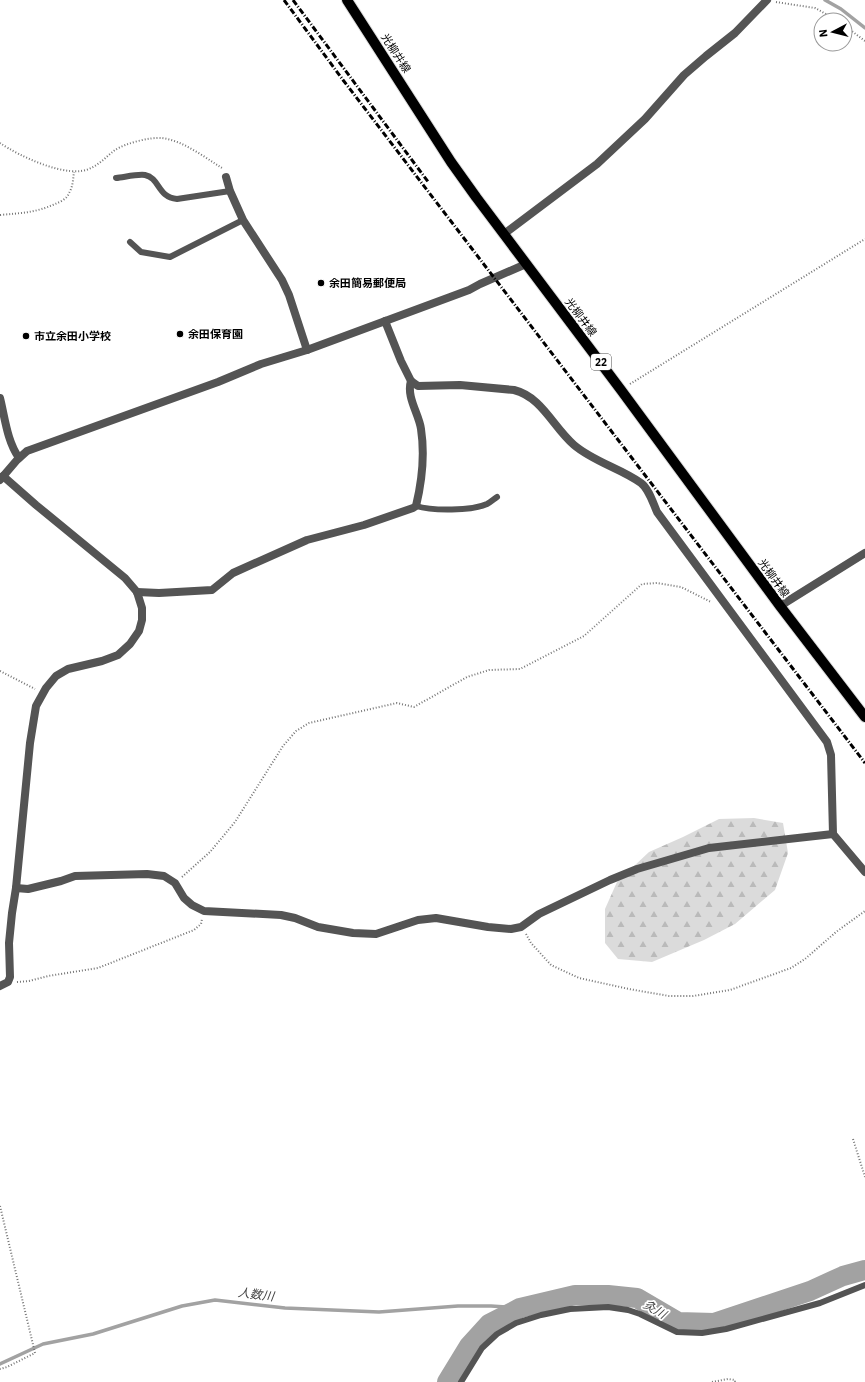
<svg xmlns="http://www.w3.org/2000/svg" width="865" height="1382" font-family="'IBM Plex Sans','Noto Sans JP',sans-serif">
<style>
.forest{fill:url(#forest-firs)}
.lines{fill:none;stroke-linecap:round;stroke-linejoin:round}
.stream{stroke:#a2a2a2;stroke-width:3.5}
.river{stroke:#a2a2a2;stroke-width:20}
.primary-casing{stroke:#dbdbdb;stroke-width:12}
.path{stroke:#767676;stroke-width:2;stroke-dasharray:1 2;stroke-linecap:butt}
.service{stroke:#545454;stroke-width:6}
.minor{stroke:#545454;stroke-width:8}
.primary{stroke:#000;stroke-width:10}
.rail{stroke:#000;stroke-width:3;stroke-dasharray:6 2 1 2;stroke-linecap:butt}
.poi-dot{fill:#000;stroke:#fff;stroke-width:1.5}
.labels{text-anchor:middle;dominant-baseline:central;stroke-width:3.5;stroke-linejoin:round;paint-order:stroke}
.shield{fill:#fff;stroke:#4c4c4c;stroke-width:1}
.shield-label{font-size:10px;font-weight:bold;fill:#000}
.street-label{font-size:11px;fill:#000;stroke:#fff}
.poi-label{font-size:11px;font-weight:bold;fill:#000;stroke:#fff;text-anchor:start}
.water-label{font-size:12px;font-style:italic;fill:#434343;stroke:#fff}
</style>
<defs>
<pattern id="forest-firs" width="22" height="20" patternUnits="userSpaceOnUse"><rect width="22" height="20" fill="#dbdbdb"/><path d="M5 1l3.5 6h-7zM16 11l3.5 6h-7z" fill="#bababa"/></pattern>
</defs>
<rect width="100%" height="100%" fill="#fff"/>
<polygon class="forest" points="754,818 783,823 788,853 775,890 735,924 704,940 652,962 618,959 605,943 605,909 617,882 649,852 683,837 719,819"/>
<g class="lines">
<g class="stream">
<polyline points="825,0 841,9 865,28"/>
<polyline points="0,1364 43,1344 93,1334 182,1306 215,1300 285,1308 379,1312 458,1306 491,1306 520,1308"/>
</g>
<polyline class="river" points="447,1382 469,1346 489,1324 520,1308 575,1295 608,1295 637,1298 678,1322 714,1323 810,1291 843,1276 865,1270"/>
<g class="primary-casing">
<polyline id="primary" points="347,0 451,162 476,197 621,390 780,606 865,717"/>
</g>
<g class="path">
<polyline points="776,2 815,8 837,20"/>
<polyline points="845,26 865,41"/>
<path d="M0,143c19,13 69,37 91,25 9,-4 16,-12 24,-18 11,-7 35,-13 47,-12 22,3 42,19 60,30"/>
<path d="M0,215c21,-2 35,-2 55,-11 5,-2 12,-5 14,-11 4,-6 4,-14 5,-21"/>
<polyline points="630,384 865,239"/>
<polyline points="0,671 35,689"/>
<polyline points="182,877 210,852 235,822 283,746 296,731 309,723 397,703 414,707 467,677 489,670 520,669 584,636 642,584 657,583 681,587 711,602"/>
<polyline points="526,934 531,943 551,965 579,978 629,989 669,996 693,996 730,990 791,968 805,959 836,932 865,911"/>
<polyline points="17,982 29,981 48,976 98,968 194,930 201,924 202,919"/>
<polyline points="853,1139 865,1177"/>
<polyline points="0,1206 35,1353 7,1367 0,1369"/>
<polyline points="712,1382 728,1379 735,1380 735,1382"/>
</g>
<g class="service">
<path d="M116,178c9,-1 21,-4 29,-3 15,3 12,22 32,24l53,-8"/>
<polyline points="130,242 141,252 170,257 243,220"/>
<path d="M416,506c16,5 56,5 71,-2 4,-2 7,-5 10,-7"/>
<polyline points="461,1382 482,1348 497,1334 516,1323 541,1315 570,1309 608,1307 628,1310 640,1314 677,1332 702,1333 726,1329 820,1303 865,1285"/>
</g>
<g class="minor">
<polyline points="226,177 230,191 243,220 282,280 289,295 307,350"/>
<polyline points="504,234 597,164 645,119 684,75 706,56 735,33 767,0"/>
<path d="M385,321l16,40 10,20 7,5 42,-1 54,5c28,7 39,37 60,55 20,17 46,23 67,38 8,6 12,20 16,29l170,230 4,13 2,79 32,38"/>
<path d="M0,398c5,20 7,43 19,60"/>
<polyline points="0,480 17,460 27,451 218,382 261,364 307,350 469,290 480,284 526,264"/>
<path d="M137,592l22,1 53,-3 21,-17 74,-33 57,-15 49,-17 3,-2c6,-25 9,-51 5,-77 -2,-15 -15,-32 -10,-48"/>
<polyline points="780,606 865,553"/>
<polyline points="16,888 28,889 61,881 75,876 147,874 164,876 175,883 184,898 192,905 204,911 281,915 295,918 318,927 353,933 376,934 418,920 436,918 488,927 511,929 521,927 539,914 610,880 637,869 709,848 833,834"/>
<polyline points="0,986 8,982 10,977 9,943 12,913 16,888 30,743 36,706 46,688 56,676 68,669 102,661 118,655 130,644 139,631 142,620 142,608 137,592 125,578 36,505 3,476"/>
</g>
<use href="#primary" class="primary"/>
<g class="rail">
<polyline points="284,0 343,80 865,763"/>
<polyline points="293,0 429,183"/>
</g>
</g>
<g class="poi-dot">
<circle cx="321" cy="283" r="4"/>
<circle cx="180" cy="334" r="4"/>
<circle cx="26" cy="336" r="4"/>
</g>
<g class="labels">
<rect class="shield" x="591" y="354" width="20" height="16" rx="3"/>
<g class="shield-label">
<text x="601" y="362">22</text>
</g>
<g class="street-label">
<text transform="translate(396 53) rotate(57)">光柳井線</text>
<text transform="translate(581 317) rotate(53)">光柳井線</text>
<text transform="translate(774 578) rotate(54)">光柳井線</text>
</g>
<g class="poi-label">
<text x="329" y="283">余田簡易郵便局</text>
<text x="188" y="334">余田保育園</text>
<text x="34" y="336">市立余田小学校</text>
</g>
<g class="water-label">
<text transform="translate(256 1294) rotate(7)">人数川</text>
<text transform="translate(655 1309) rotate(31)">灸川</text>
</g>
</g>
<g transform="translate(833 32) rotate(263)"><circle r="19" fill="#ffffff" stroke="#999999"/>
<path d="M0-3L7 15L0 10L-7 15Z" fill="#000000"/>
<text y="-6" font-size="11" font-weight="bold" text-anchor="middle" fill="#000000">N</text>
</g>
</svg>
